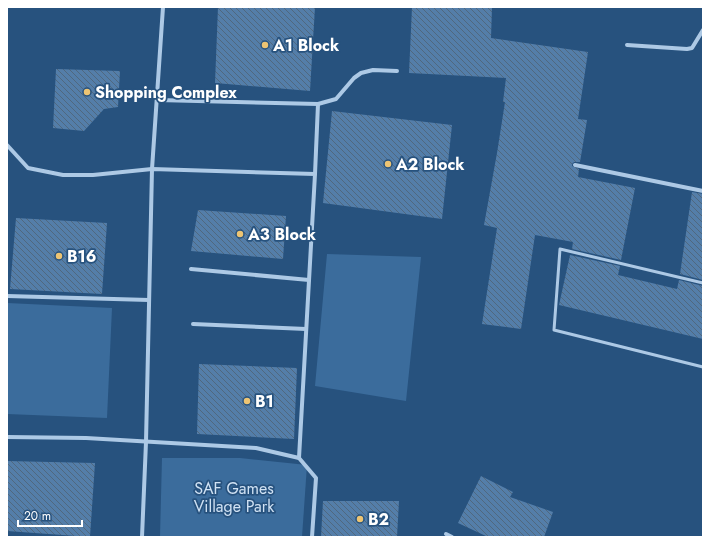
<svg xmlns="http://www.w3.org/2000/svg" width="710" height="544" font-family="Jost,sans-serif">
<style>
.green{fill:#3b6c9c}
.building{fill:url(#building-back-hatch)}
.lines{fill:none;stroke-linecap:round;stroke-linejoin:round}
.service{stroke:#adc9e5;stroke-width:3}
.minor{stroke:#adc9e5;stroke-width:4}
.poi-dot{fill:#edc473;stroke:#27527e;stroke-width:1.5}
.labels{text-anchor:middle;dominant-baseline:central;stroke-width:3.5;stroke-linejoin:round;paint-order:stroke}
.poi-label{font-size:16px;font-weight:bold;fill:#fff;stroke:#27527e;text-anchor:start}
.park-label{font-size:16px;fill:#d0e2f4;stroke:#27527e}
</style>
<defs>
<pattern id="building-back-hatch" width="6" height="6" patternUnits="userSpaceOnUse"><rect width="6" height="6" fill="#547ea9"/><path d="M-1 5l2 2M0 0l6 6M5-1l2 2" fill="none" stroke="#50687f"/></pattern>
</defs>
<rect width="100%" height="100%" fill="#27527e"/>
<g class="green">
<polygon points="327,254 421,257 406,401 315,386"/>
<polygon points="7,303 112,308 107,418 7,414"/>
<polygon points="162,458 240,458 307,465 302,537 160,537"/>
</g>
<g class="building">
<polygon points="218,7 315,7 310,91 215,83"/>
<polygon points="412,7 492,7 491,38 588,52 578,119 587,120 580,162 574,162 572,164 572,166 579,169 578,177 635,188 621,260 572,249 573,242 535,235 521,329 482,324 497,228 484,225 497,153 505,102 503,102 506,78 409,73"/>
<polygon points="56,69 120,71 118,107 104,109 84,131 53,128"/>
<polygon points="332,111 452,125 442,219 323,203"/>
<polygon points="692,192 703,194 703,280 680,274"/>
<polygon points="198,210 286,216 283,259 191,251"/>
<polygon points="16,218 107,223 102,294 10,289"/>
<polygon points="570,255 620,266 618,275 677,289 679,280 703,286 703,339 559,305"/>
<polygon points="199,364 297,368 294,439 197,434"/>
<polygon points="7,461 95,463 90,537 7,531"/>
<polygon points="481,476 513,492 510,497 553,512 544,537 488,537 458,523"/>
<polygon points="323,501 399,501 397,537 321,537"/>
</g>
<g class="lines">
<polyline class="service" points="703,283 560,249 554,330 703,367"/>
<g class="minor">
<polyline points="627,45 687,49 692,48 703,30"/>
<polyline points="158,100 318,104 336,99 354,78 361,73 373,70 397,71"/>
<polyline points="7,145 28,168 63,175 93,175 152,169 315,174 299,458"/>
<polyline points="575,165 703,191"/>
<polyline points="315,174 318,104"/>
<polyline points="191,269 309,280"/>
<polyline points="7,296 149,300"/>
<polyline points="193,324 306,329"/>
<polyline points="7,437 86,438 256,448 299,458 316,478 312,537"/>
<polyline points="446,534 452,537"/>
<polyline points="142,537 146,442 152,169 163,7"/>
</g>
</g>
<g class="poi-dot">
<circle cx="265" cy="45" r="4"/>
<circle cx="87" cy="92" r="4"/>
<circle cx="388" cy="164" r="4"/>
<circle cx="240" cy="234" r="4"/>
<circle cx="59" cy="256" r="4"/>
<circle cx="247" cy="401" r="4"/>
<circle cx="360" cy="519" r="4"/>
</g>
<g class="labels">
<g class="poi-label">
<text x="273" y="45">A1 Block</text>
<text x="95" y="92">Shopping Complex</text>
<text x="396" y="164">A2 Block</text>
<text x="248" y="234">A3 Block</text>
<text x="67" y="256">B16</text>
<text x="255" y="401">B1</text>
<text x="368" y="519">B2</text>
</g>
<g class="park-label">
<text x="234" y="488">SAF Games<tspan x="234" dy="18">Village Park</tspan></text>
</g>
</g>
<rect width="710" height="544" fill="none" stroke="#ffffff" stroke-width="16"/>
<path d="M18 520v6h64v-6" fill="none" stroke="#ffffff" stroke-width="2"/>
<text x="24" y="520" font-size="12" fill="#ffffff" stroke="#27527e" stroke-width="3" paint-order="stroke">20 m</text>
</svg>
